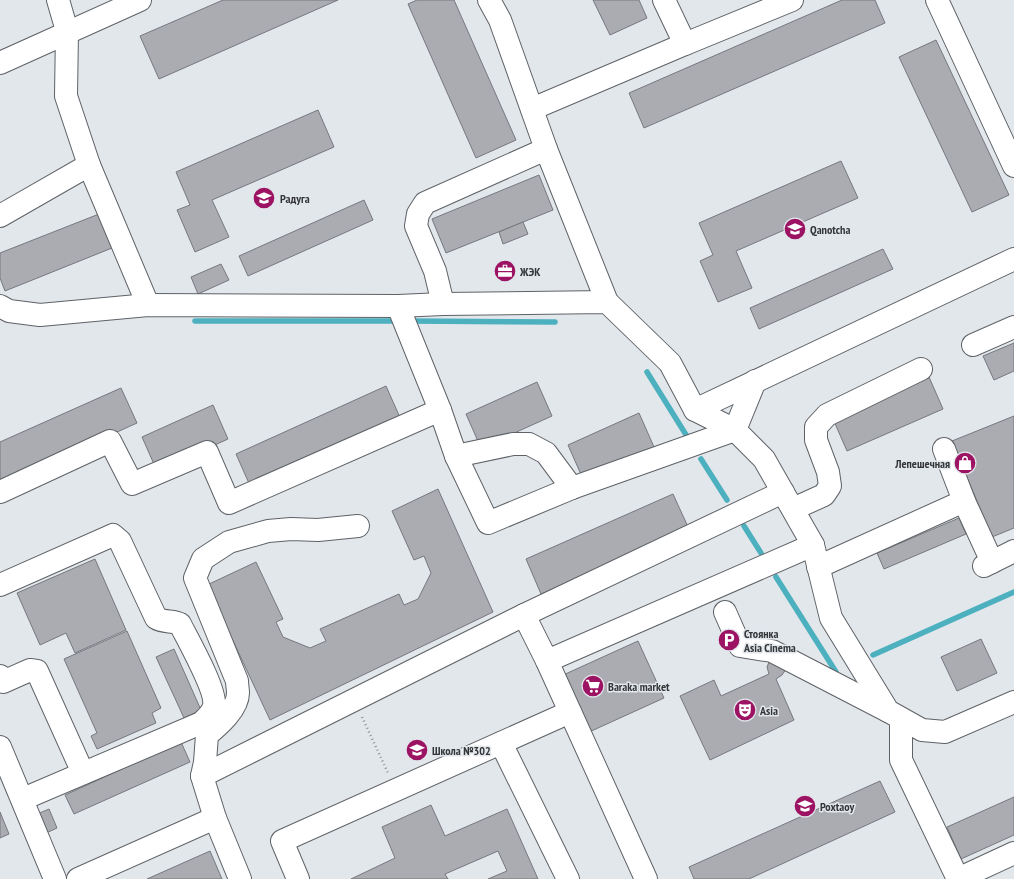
<svg xmlns="http://www.w3.org/2000/svg" width="1014" height="879" font-family="'PT Sans Narrow',sans-serif">
<style>
.lines{fill:none;stroke-linecap:round;stroke-linejoin:round}
.stream{stroke:#4db0bf;stroke-width:5.5}
.building{fill:#aaacb2;stroke:#76787e}
.minor-casing{stroke:#5e6267;stroke-width:24}
.path{stroke:#909397;stroke-width:2.5;stroke-dasharray:1 3;stroke-linecap:butt}
.minor{stroke:#fff;stroke-width:22}
.labels{text-anchor:middle;dominant-baseline:central;stroke-width:3;stroke-linejoin:round;paint-order:stroke}
.poi-label{font-size:12px;font-weight:bold;fill:#333537;stroke:#e2e7ec;text-anchor:start}
</style>
<rect width="100%" height="100%" fill="#e2e7ec"/>
<g class="lines">
<g class="stream">
<polyline points="195,321 397,321"/>
<polyline points="410,321 555,322"/>
<polyline points="647,372 688,438"/>
<polyline points="701,459 727,500"/>
<polyline points="744,526 761,553"/>
<polyline points="776,577 836,672"/>
<polyline points="873,655 1014,592"/>
</g>
</g>
<g class="building">
<polygon points="223,0 338,0 159,79 140,36"/>
<polygon points="417,0 454,0 516,140 476,158 408,4"/>
<polygon points="593,0 639,0 647,18 610,35"/>
<polygon points="842,0 875,0 885,23 644,128 629,93"/>
<polygon points="936,40 1009,195 972,212 899,57"/>
<polygon points="318,110 334,147 212,200 229,237 195,252 177,210 190,205 176,172"/>
<polygon points="841,161 858,198 736,251 752,288 718,302 700,261 713,255 699,223"/>
<polygon points="539,175 553,210 446,253 432,219"/>
<polygon points="364,200 373,220 248,276 239,256"/>
<polygon points="99,214 112,248 5,291 0,278 0,253"/>
<polygon points="523,222 528,234 503,244 499,232"/>
<polygon points="883,249 893,269 759,329 750,308"/>
<polygon points="221,264 229,280 198,294 191,277"/>
<polygon points="1014,343 1014,371 994,380 983,356"/>
<polygon points="929,377 943,409 847,451 833,419"/>
<polygon points="537,382 552,416 481,448 466,414"/>
<polygon points="386,386 402,422 252,490 236,454"/>
<polygon points="121,388 137,423 0,485 0,442"/>
<polygon points="213,405 228,439 157,471 142,437"/>
<polygon points="639,413 654,447 583,479 568,445"/>
<polygon points="1014,416 1014,528 992,537 952,441"/>
<polygon points="438,489 493,612 270,720 207,585 256,562 283,619 276,622 283,637 310,648 326,641 320,629 399,594 404,605 418,599 431,573 424,556 414,560 392,511"/>
<polygon points="673,494 689,529 541,594 526,559"/>
<polygon points="959,518 966,534 884,569 877,553"/>
<polygon points="95,559 126,630 75,653 66,633 40,645 17,593"/>
<polygon points="127,631 161,708 152,713 156,723 97,749 91,736 97,733 64,659"/>
<polygon points="981,639 997,673 957,691 941,657"/>
<polygon points="638,641 664,698 587,733 561,676"/>
<polygon points="174,649 201,710 184,718 156,657"/>
<polygon points="774,658 786,669 782,675 776,679 794,720 710,760 680,696 714,680 721,696 769,674 767,667 769,662"/>
<polygon points="181,742 190,762 74,814 65,795"/>
<polygon points="880,781 895,812 749,879 694,879 689,867"/>
<polygon points="1014,797 1014,835 961,859 947,827"/>
<polygon points="431,805 445,836 507,809 538,879 488,879 507,871 498,851 445,874 448,879 351,879 395,858 382,827"/>
<polygon points="49,809 57,828 44,834 35,815"/>
<polygon points="0,812 9,834 0,838"/>
<polygon points="210,851 222,879 147,879"/>
</g>
<g class="lines">
<g class="minor-casing">
<g id="minor">
<polyline points="58,0 67,31 66,96 89,165 148,305"/>
<polyline points="489,0 500,20 546,149 607,302"/>
<polyline points="937,0 1014,166"/>
<polyline points="685,44 792,0"/>
<polyline points="0,63 140,0"/>
<polyline points="532,109 685,44 664,0"/>
<polyline points="0,216 89,165"/>
<polyline points="443,304 435,271 416,226 418,214 425,203 546,149"/>
<polyline points="0,306 9,311 40,315 148,305 398,306 443,304 607,302 670,363 695,410 735,430 764,459 813,545 831,618 888,711 922,730 945,732 1014,702"/>
<polyline points="398,306 440,410 456,456 488,523 572,488 735,430 755,381"/>
<polyline points="973,345 1014,327"/>
<polyline points="695,410 1014,259"/>
<polyline points="944,449 964,501 992,562"/>
<polyline points="456,456 513,444 529,444 546,453 572,488"/>
<polyline points="0,492 110,441 132,484 207,452 229,503 440,410"/>
<polyline points="793,509 824,495 830,486 828,472 816,440 816,427 827,415 921,369"/>
<polyline points="984,566 1014,551"/>
<polyline points="818,567 964,501"/>
<path d="M0,585l113,-50 7,6 36,77c8,5 17,2 24,6 8,16 37,67 34,82 -2,8 -7,12 -13,17l-178,76"/>
<polyline points="725,612 740,646 772,651 888,711"/>
<polyline points="524,615 547,661 646,879"/>
<polyline points="547,661 813,545"/>
<polyline points="0,676 3,682 30,670 37,671 83,773"/>
<polyline points="901,719 901,760 958,879 1014,853"/>
<polyline points="501,743 568,879"/>
<polyline points="0,747 55,879"/>
<polyline points="202,776 524,615 783,492"/>
<polyline points="78,879 215,818"/>
<path d="M240,879l-25,-61 -13,-42 3,-14 2,-27c11,-9 31,-26 31,-42 0,-4 -1,-8 -1,-12l-42,-103 8,-19 26,-17 39,-11 23,-2 27,1 40,-4"/>
<polyline points="298,879 282,841 570,712"/>
</g>
</g>
<polyline class="path" points="362,717 388,773"/>
<use href="#minor" class="minor"/>
</g>
<defs>
<g id="school-disc" transform="scale(1.15)"><circle r="9.5" fill="#9c1363" stroke="#e2e7ec"/><path d="M0-5L7-2L0 1L-7-2ZM-4 1L0 2.5L4 1V4Q0 6-4 4Z" fill="#fff"/></g>
<g id="office-disc" transform="scale(1.15)"><circle r="9.5" fill="#9c1363" stroke="#e2e7ec"/><path d="M-6-3h4V-5.5h4V-3h4V5H-6ZM-1-4.5V-3h2v-1.5ZM-6 0V1H6V0Z" fill="#fff"/></g>
<g id="shop-disc" transform="scale(1.15)"><circle r="9.5" fill="#9c1363" stroke="#e2e7ec"/><path d="M-5-2.5h2.3a2.7 3.5 0 0 1 5.4 0H5L5.5 6h-11ZM-1.5-2.5h3a1.5 2.3 0 0 0-3 0Z" fill="#fff"/></g>
<g id="parking-disc" transform="scale(1.15)"><circle r="9.5" fill="#9c1363" stroke="#e2e7ec"/><path d="M-3.5-5.5H1a3.5 3.5 0 0 1 0 7H-1V5.5H-3.5ZM-1-3.4V-.6H.8a1.4 1.4 0 0 0 0-2.8Z" fill="#fff"/></g>
<g id="supermarket-disc" transform="scale(1.15)"><circle r="9.5" fill="#9c1363" stroke="#e2e7ec"/><path d="M-6-5.5h2.5l.6 2H6L4.5 2H-2.5L-4.4-4H-6ZM-1.5 3.2a1.3 1.3 0 1 0 .1 0ZM3 3.2a1.3 1.3 0 1 0 .1 0Z" fill="#fff"/></g>
<g id="theatre-disc" transform="scale(1.15)"><circle r="9.5" fill="#9c1363" stroke="#e2e7ec"/><path d="M-5-5.5Q0-4 5-5.5V0Q5 5 0 6Q-5 5-5 0ZM-3.3-2.5H-1v1.5H-3.3ZM1-2.5H3.3v1.5H1ZM-2.8 1Q0 5.5 2.8 1Z" fill="#fff"/></g>
</defs>
<g fill-rule="evenodd">
<use href="#school-disc" x="264" y="198"/>
<use href="#school-disc" x="795" y="229"/>
<use href="#office-disc" x="505" y="271"/>
<use href="#shop-disc" x="965" y="463"/>
<use href="#parking-disc" x="729" y="640"/>
<use href="#supermarket-disc" x="593" y="686"/>
<use href="#theatre-disc" x="745" y="710"/>
<use href="#school-disc" x="417" y="750"/>
<use href="#school-disc" x="805" y="806"/>
</g>
<g class="labels">
<g class="poi-label">
<text x="280" y="198">Радуга</text>
<text x="810" y="229">Qanotcha</text>
<text x="520" y="271">ЖЭК</text>
<text x="950" y="463" text-anchor="end">Лепешечная</text>
<text x="744" y="633">Стоянка<tspan x="744" dy="14">Asia Cinema</tspan></text>
<text x="608" y="686">Baraka market</text>
<text x="760" y="710">Asia</text>
<text x="432" y="750">Школа №302</text>
<text x="820" y="806">Poxtaoy</text>
</g>
</g>
</svg>
